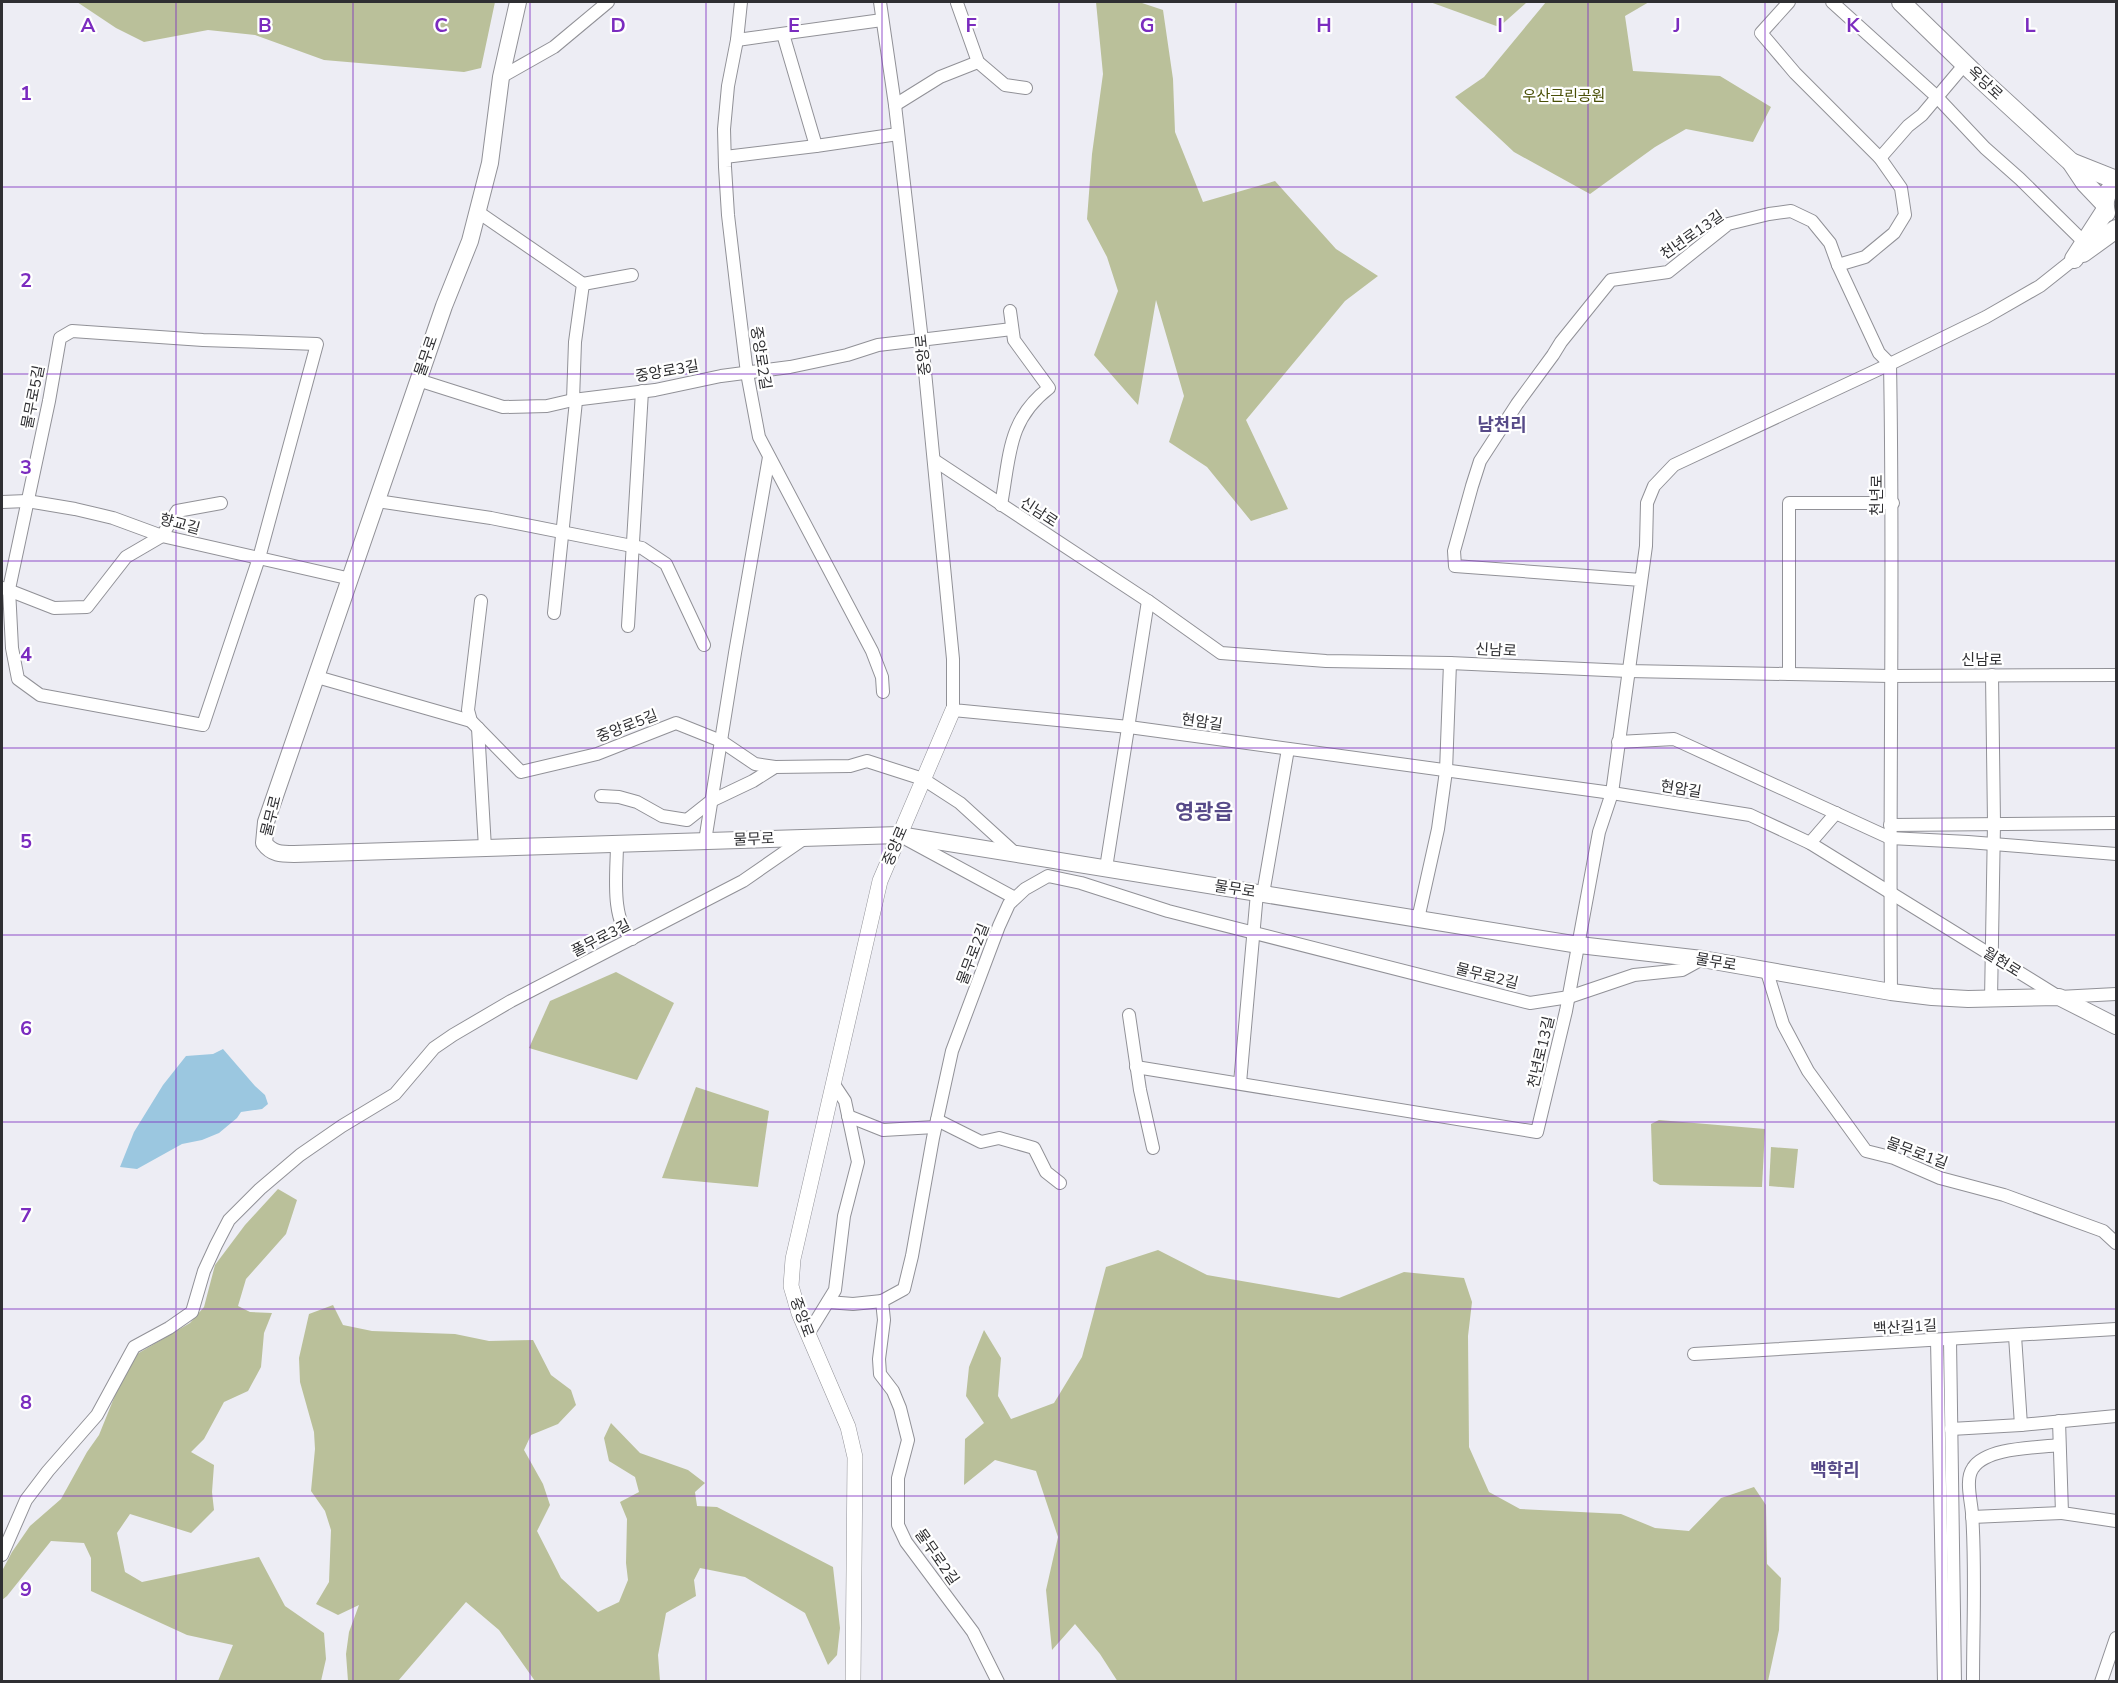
<svg xmlns="http://www.w3.org/2000/svg" width="2118" height="1683" font-family="'Nunito Sans','Noto Sans KR',sans-serif">
<style>
.green{fill:#bac09a}
.water{fill:#9bc7e0}
.lines{fill:none;stroke-linecap:round;stroke-linejoin:round}
.minor-casing{stroke:#919197;stroke-width:14}
.tertiary-casing{stroke:#919197;stroke-width:16}
.secondary-casing{stroke:#919197;stroke-width:18}
.primary-casing{stroke:#919197;stroke-width:20}
.minor{stroke:#fff;stroke-width:12}
.tertiary{stroke:#fff;stroke-width:15}
.secondary{stroke:#fff;stroke-width:16}
.primary{stroke:#fff;stroke-width:18}
.grid{fill:none;stroke:#7b2cbf;stroke-width:1.5;stroke-opacity:0.55}
.labels{text-anchor:middle;dominant-baseline:central;stroke-width:4.5;stroke-linejoin:round;paint-order:stroke}
.street-label{font-size:15px;fill:#2f2f32;stroke:#fff}
.park-label{font-size:15px;fill:#494f06;stroke:#fff}
.quarter-label{font-size:18px;font-weight:bold;fill:#574a88;stroke:#fff}
.district-label{font-size:21px;font-weight:bold;fill:#574a88;stroke:#fff}
.grid-label{font-size:20px;text-anchor:middle;font-weight:bold;fill:#7b2cbf;stroke:#fff;stroke-width:4.5;stroke-linejoin:round;paint-order:stroke}
</style>
<rect width="100%" height="100%" fill="#ededf4"/>
<g class="green">
<polygon points="77,2 495,2 481,68 464,72 324,60 255,35 208,30 144,42 116,28"/>
<polygon points="1096,2 1139,2 1163,10 1173,79 1175,132 1203,202 1275,181 1336,249 1378,276 1345,301 1246,420 1288,509 1251,521 1207,467 1169,442 1184,396 1156,300 1138,405 1094,355 1118,291 1107,257 1087,219 1092,154 1103,74"/>
<polygon points="1430,2 1527,2 1499,27"/>
<polygon points="1546,2 1649,2 1625,16 1633,71 1720,76 1771,107 1753,142 1686,129 1655,147 1590,194 1514,152 1455,97 1484,77"/>
<polygon points="616,972 674,1003 637,1080 529,1048 550,1001"/>
<polygon points="696,1087 769,1111 758,1187 662,1178"/>
<polygon points="1659,1120 1765,1129 1762,1187 1660,1185 1653,1181 1651,1124"/>
<polygon points="1771,1147 1798,1149 1794,1188 1769,1186"/>
<polygon points="278,1189 297,1200 286,1234 246,1279 238,1306 250,1312 272,1313 264,1333 261,1367 248,1391 224,1402 204,1439 191,1452 214,1465 212,1492 214,1510 191,1533 130,1514 117,1533 125,1572 142,1582 259,1557 285,1606 324,1633 326,1659 321,1681 218,1681 233,1645 187,1635 91,1591 91,1558 84,1543 51,1541 7,1596 2,1600 2,1571 12,1552 30,1526 61,1499 87,1452 99,1435 118,1388 137,1354 190,1323 204,1307 215,1265 245,1225"/>
<polygon points="1158,1250 1207,1275 1339,1298 1404,1272 1464,1278 1472,1302 1468,1336 1469,1447 1489,1492 1520,1509 1621,1514 1655,1528 1689,1531 1721,1498 1754,1487 1766,1505 1767,1564 1781,1578 1779,1630 1768,1681 1118,1682 1100,1654 1075,1624 1052,1650 1046,1590 1058,1537 1036,1471 995,1460 964,1485 965,1439 984,1423 966,1396 969,1367 984,1330 1001,1358 998,1396 1011,1419 1054,1403 1082,1357 1106,1267"/>
<polygon points="333,1305 343,1325 372,1331 455,1334 489,1341 533,1340 551,1375 571,1390 576,1405 558,1424 531,1435 524,1450 543,1484 550,1505 537,1531 561,1578 598,1612 619,1602 628,1580 626,1563 627,1519 620,1502 639,1492 635,1477 609,1461 604,1438 611,1423 640,1453 688,1470 705,1483 695,1492 697,1506 717,1507 833,1567 840,1628 837,1655 828,1665 805,1613 745,1577 700,1568 694,1580 696,1596 666,1613 658,1655 660,1681 535,1681 499,1630 466,1602 398,1681 348,1681 346,1654 349,1632 359,1605 338,1615 316,1604 329,1582 331,1530 325,1511 311,1491 315,1449 314,1432 300,1382 299,1358 309,1314"/>
</g>
<polygon class="water" points="223,1049 255,1086 265,1095 268,1104 262,1109 241,1112 237,1118 219,1133 202,1140 182,1144 137,1169 120,1167 134,1132 163,1085 186,1056 213,1054"/>
<g class="lines">
<g class="minor-casing">
<g id="minor">
<polyline points="741,2 737,40 728,86 724,129 725,167 728,215 737,292 747,373 759,437 872,651 882,677 883,692"/>
<polyline points="880,2 895,105 922,341 953,659 953,710 1129,727 1612,793 1750,815 1810,843 2059,997 2116,994"/>
<polyline points="1789,2 1761,33 1795,73 1880,158 1901,188 1905,215 1894,233 1865,257 1838,265"/>
<polyline points="1832,2 1936,96 1985,148 2020,179 2085,243"/>
<polyline points="957,3 978,62 1005,85 1026,88"/>
<polyline points="783,34 816,146 898,134"/>
<polyline points="737,40 882,20"/>
<polyline points="501,77 554,47 608,2"/>
<polyline points="895,105 940,77 978,62"/>
<polyline points="725,157 816,146"/>
<polyline points="1880,158 1908,126 1922,115 1965,64"/>
<polyline points="478,212 583,284 575,342 573,400"/>
<polyline points="583,284 632,275"/>
<polygon points="72,331 203,340 317,344 259,558 203,725 40,695 18,679 12,648 9,589 49,401 60,338"/>
<polyline points="418,380 503,407 547,406 573,400 655,390 721,376 790,367 847,355 878,345 1012,329"/>
<polyline points="934,460 1148,601 1221,653 1326,661 1450,663 1628,671 1890,676 2116,675"/>
<polyline points="377,501 491,518 642,548 666,564 704,645"/>
<polyline points="2,502 27,501 75,509 113,518 162,536 351,579"/>
<path d="M1001,505c9,-48 6,-85 48,-117l-35,-48 -4,-29"/>
<polyline points="3,588 54,608 87,607 126,557 162,536 177,511 221,503"/>
<polyline points="481,601 468,710 471,721 521,772 597,754 676,723 721,741 755,764 775,767 850,766 867,761 923,779 960,803 1016,854"/>
<polyline points="554,613 576,401"/>
<polyline points="628,626 642,391"/>
<polyline points="1789,674 1789,503 1893,503"/>
<polyline points="317,677 471,721"/>
<polyline points="478,728 485,848"/>
<polyline points="1618,742 1674,739 1890,838 1968,842 2116,854"/>
<polyline points="601,796 619,797 637,802 662,816 687,820 711,801 753,781 775,767"/>
<polyline points="1890,825 2116,823"/>
<polyline points="908,840 1015,898"/>
<polyline points="705,841 735,653 769,457"/>
<polyline points="1810,843 1836,813"/>
<path d="M617,844c0,27 -7,76 15,95"/>
<polyline points="1106,868 1148,601"/>
<polyline points="1263,894 1288,749"/>
<polyline points="1418,919 1438,829 1446,771 1450,663"/>
<polyline points="1767,972 1783,1024 1808,1071 1866,1151 1894,1158 1940,1178 2004,1195 2103,1231 2116,1243"/>
<path d="M1891,992c-2,-209 3,-418 -1,-628l96,-47 54,-31 34,-27"/>
<polyline points="1991,1000 1994,823 1992,675"/>
<polyline points="1129,1015 1140,1090 1153,1148"/>
<polyline points="1136,1067 1537,1132 1566,1011 1599,832 1612,793 1646,546 1647,503 1654,486 1674,465 1890,364 1879,353 1838,265 1830,243 1812,221 1791,211 1769,214 1728,224 1668,272 1611,280 1561,342 1553,355 1517,404 1480,461 1472,486 1454,551 1455,566 1641,580"/>
<polyline points="1240,1083 1257,893"/>
<polyline points="848,1116 883,1130 935,1127"/>
<polyline points="937,1120 981,1142 999,1138 1034,1148 1046,1172 1060,1183"/>
<polyline points="828,1302 853,1304 882,1301"/>
<polyline points="808,1334 835,1290 844,1216 858,1162 845,1101 833,1083"/>
<polyline points="2015,1336 2021,1425"/>
<polyline points="1937,1340 1944,1682"/>
<polyline points="1950,1340 1955,1682"/>
<polyline points="1694,1354 2116,1329"/>
<polyline points="2059,1421 2062,1513 2116,1521"/>
<polyline points="1951,1429 2021,1425 2116,1416"/>
<polyline points="1972,1517 2062,1513"/>
<polyline points="2,1555 26,1500 48,1471 97,1415 134,1347 169,1328 192,1312 204,1271 216,1245 229,1220 260,1189 300,1155 342,1126 395,1094 434,1048 453,1035 511,1001 743,881 805,838"/>
<polyline points="998,1682 973,1632 906,1542 898,1525 898,1478 908,1440 900,1408 893,1391 880,1374 879,1359 884,1320 882,1301 904,1289 912,1256 933,1138 952,1051 999,926 1009,904 1025,889 1048,876 1081,883 1168,911 1530,1003 1569,997 1634,975 1682,970 1702,959"/>
<path d="M1973,1682c0,-56 3,-114 -1,-169 -1,-13 -7,-34 1,-45 14,-21 63,-20 86,-23"/>
<polyline points="2101,1682 2116,1638"/>
</g>
</g>
<g class="tertiary-casing">
<polyline id="tertiary" points="853,1682 855,1457 848,1427 799,1313 791,1286 793,1259 880,881 953,710"/>
</g>
<g class="secondary-casing">
<path id="secondary" d="M518,2l-17,75 -11,86 -20,78 -26,65 -178,516 -2,21c8,11 17,11 30,11l605,-19 680,110 123,14 189,33 41,5 36,2 91,-2 57,29"/>
</g>
<g class="primary-casing">
<g id="primary">
<polyline points="1901,2 1973,72 2071,162 2085,183 2104,203"/>
<polyline points="2071,162 2116,180"/>
<path d="M2106,213c-3,-13 0,-22 10,-29"/>
<polyline points="2083,253 2116,229"/>
<polyline points="2074,259 2105,211"/>
</g>
</g>
<use href="#minor" class="minor"/>
<use href="#tertiary" class="tertiary"/>
<use href="#secondary" class="secondary"/>
<use href="#primary" class="primary"/>
</g>
<path class="grid" d="M176,2v1680M353,2v1680M530,2v1680M706,2v1680M882,2v1680M1059,2v1680M1236,2v1680M1412,2v1680M1588,2v1680M1765,2v1680M1942,2v1680M2,187h2114M2,374h2114M2,561h2114M2,748h2114M2,935h2114M2,1122h2114M2,1309h2114M2,1496h2114"/>
<g class="labels">
<g class="street-label">
<text transform="translate(1985 83) rotate(43)">옥당로</text>
<text transform="translate(1692 235) rotate(-35)">천년로13길</text>
<text transform="translate(923 355) rotate(-96)">중앙로</text>
<text transform="translate(426 356) rotate(-71)">물무로</text>
<text transform="translate(761 358) rotate(81)">중앙로2길</text>
<text transform="translate(667 371) rotate(-10)">중앙로3길</text>
<text transform="translate(33 397) rotate(-79)">물무로5길</text>
<text transform="translate(1877 495) rotate(-90)">천년로</text>
<text transform="translate(1039 512) rotate(33)">신남로</text>
<text transform="translate(180 524) rotate(15)">향교길</text>
<text transform="translate(1496 650) rotate(3)">신남로</text>
<text x="1982" y="660">신남로</text>
<text transform="translate(1202 722) rotate(8)">현암길</text>
<text transform="translate(627 726) rotate(-21)">중앙로5길</text>
<text transform="translate(1681 789) rotate(9)">현암길</text>
<text transform="translate(271 816) rotate(-76)">물무로</text>
<text transform="translate(754 839) rotate(-2)">물무로</text>
<text transform="translate(895 846) rotate(-67)">중앙로</text>
<text transform="translate(1235 889) rotate(9)">물무로</text>
<text transform="translate(601 938) rotate(-27)">풀무로3길</text>
<text transform="translate(973 954) rotate(-69)">물무로2길</text>
<text transform="translate(1716 962) rotate(10)">물무로</text>
<text transform="translate(2002 962) rotate(32)">월현로</text>
<text transform="translate(1487 976) rotate(14)">물무로2길</text>
<text transform="translate(1541 1052) rotate(-77)">천년로13길</text>
<text transform="translate(1917 1153) rotate(20)">물무로1길</text>
<text transform="translate(802 1317) rotate(70)">중앙로</text>
<text transform="translate(1905 1327) rotate(-3)">백산길1길</text>
<text transform="translate(937 1557) rotate(55)">물무로2길</text>
</g>
<g class="park-label">
<text x="1564" y="96">우산근린공원</text>
</g>
<g class="quarter-label">
<text x="1502" y="425">남천리</text>
<text x="1835" y="1470">백학리</text>
</g>
<g class="district-label">
<text x="1204" y="812">영광읍</text>
</g>
</g>
<g class="grid-label">
<text x="88" y="32">A</text>
<text x="265" y="32">B</text>
<text x="441" y="32">C</text>
<text x="618" y="32">D</text>
<text x="794" y="32">E</text>
<text x="971" y="32">F</text>
<text x="1147" y="32">G</text>
<text x="1324" y="32">H</text>
<text x="1500" y="32">I</text>
<text x="1677" y="32">J</text>
<text x="1853" y="32">K</text>
<text x="2030" y="32">L</text>
<text x="26" y="100">1</text>
<text x="26" y="287">2</text>
<text x="26" y="474">3</text>
<text x="26" y="661">4</text>
<text x="26" y="848">5</text>
<text x="26" y="1035">6</text>
<text x="26" y="1222">7</text>
<text x="26" y="1409">8</text>
<text x="26" y="1596">9</text>
</g>
<rect width="2118" height="1683" fill="none" stroke="#2f2f32" stroke-width="6"/>
</svg>
